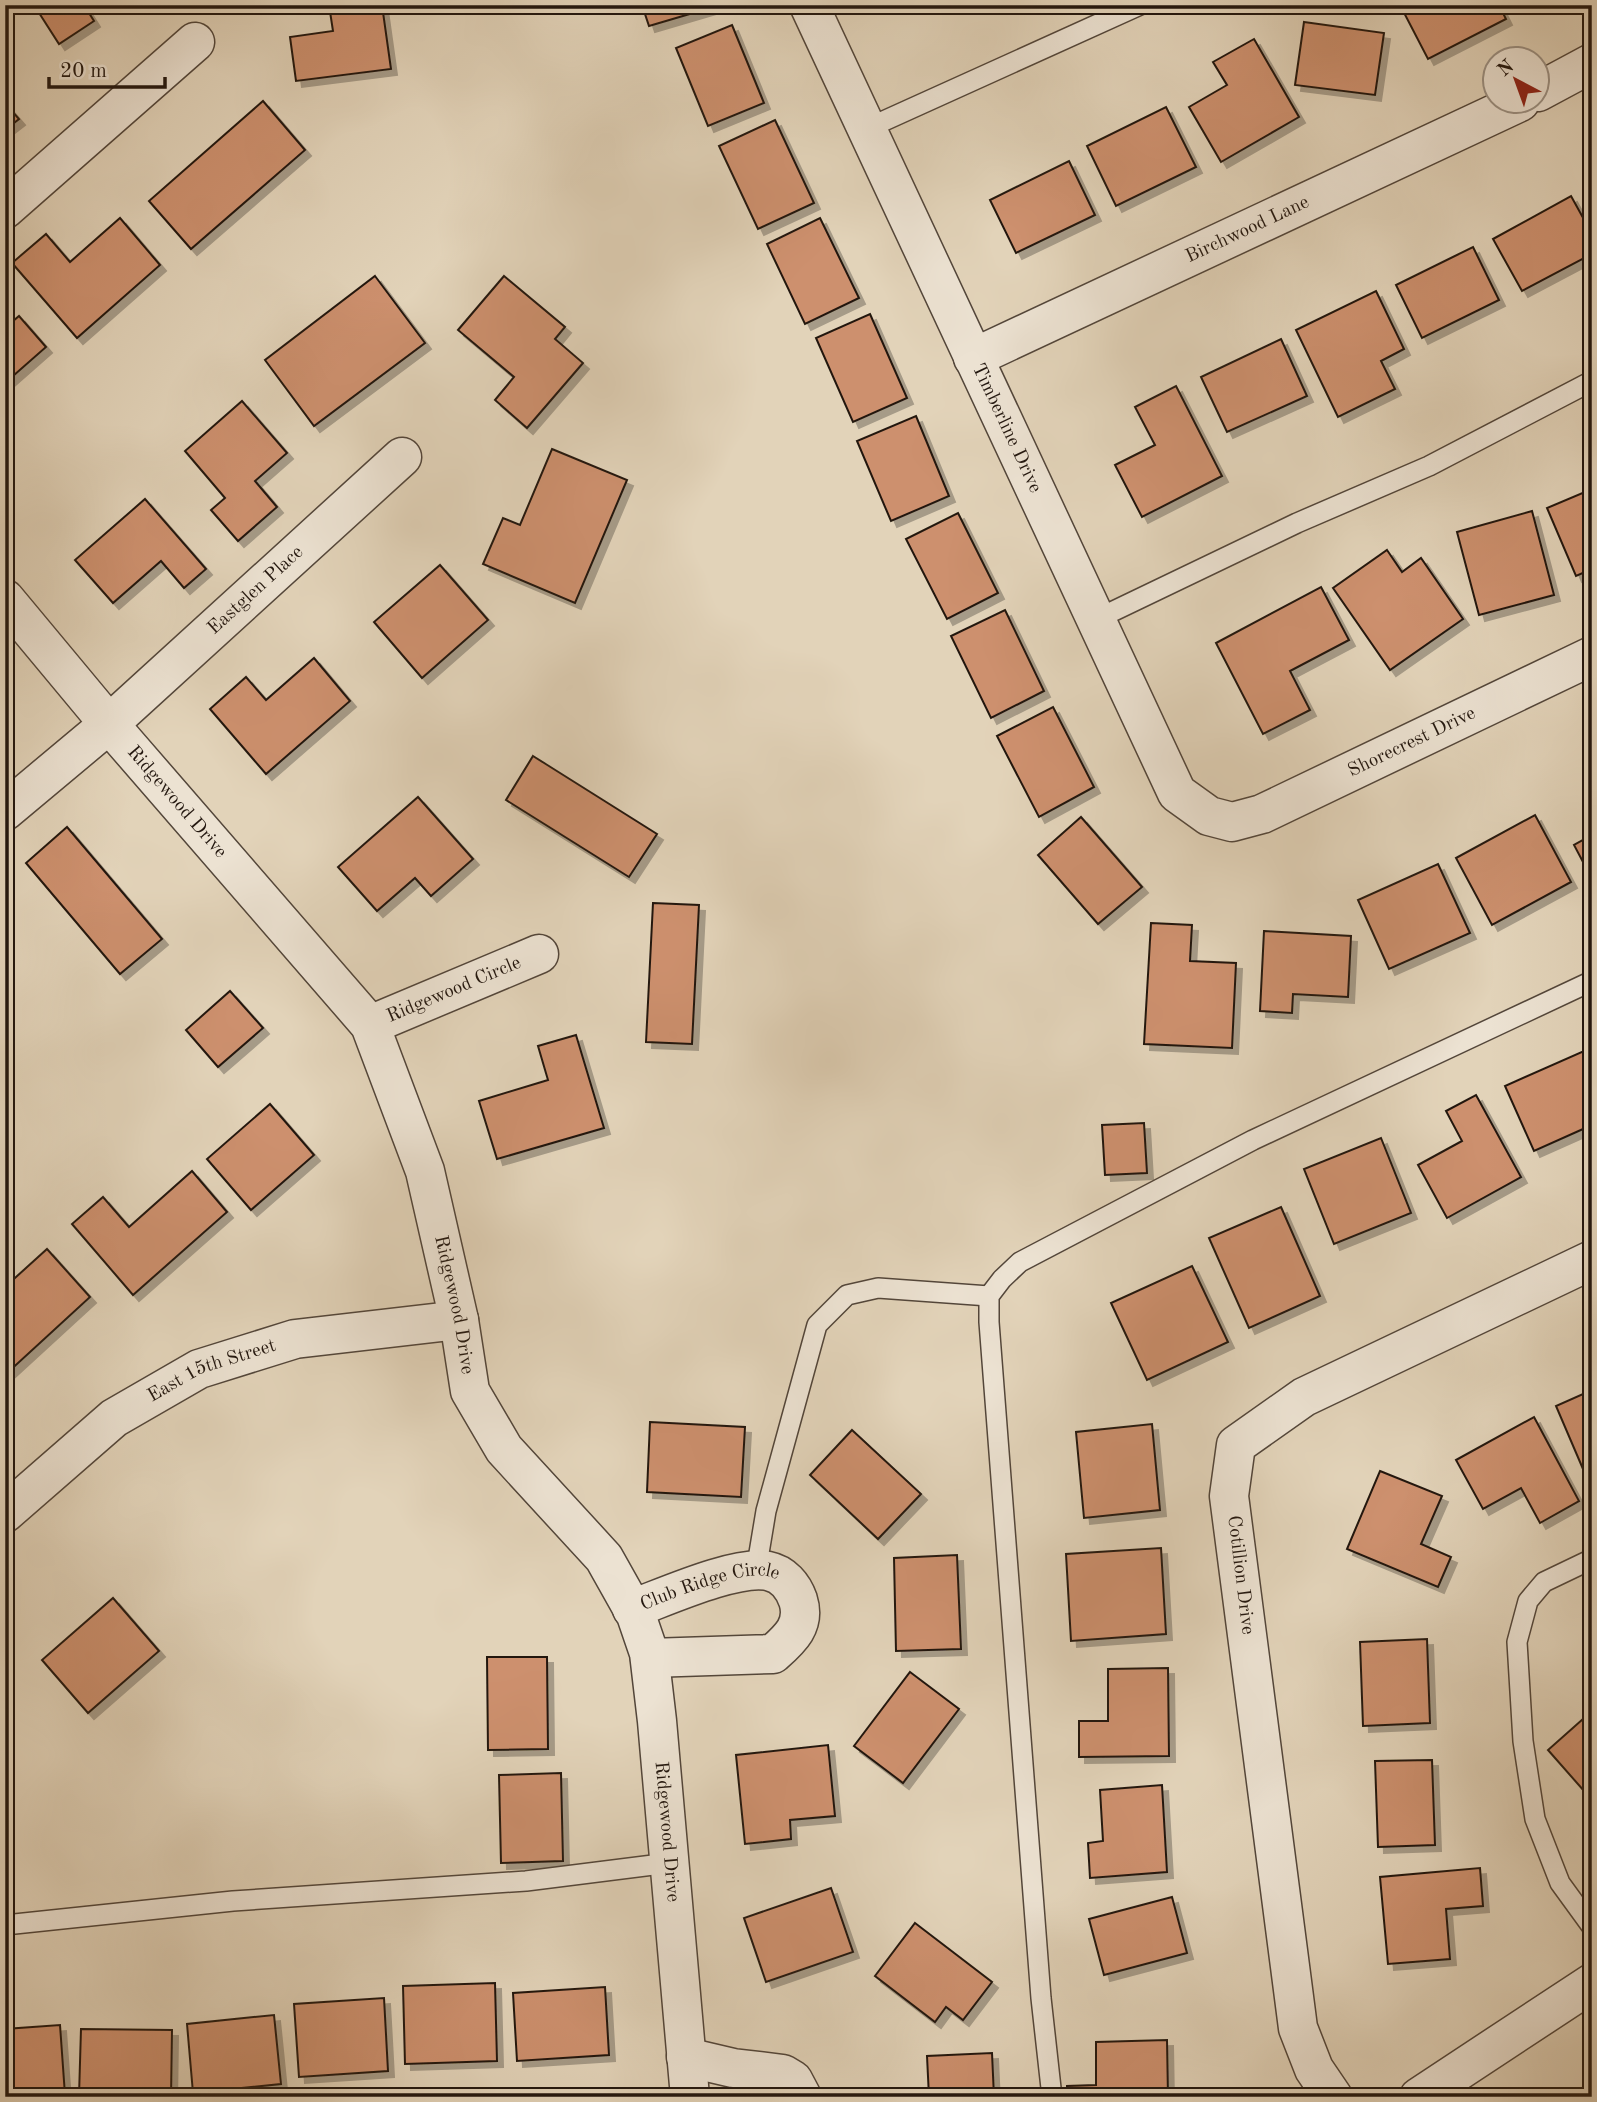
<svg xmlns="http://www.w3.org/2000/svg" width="1597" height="2102" font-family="'Old Standard TT',serif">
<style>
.building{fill:#cd906e;stroke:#23170f;stroke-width:2;filter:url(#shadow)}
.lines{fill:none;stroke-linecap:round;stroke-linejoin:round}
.service-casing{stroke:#53463a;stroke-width:22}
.minor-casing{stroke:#53463a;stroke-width:41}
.tertiary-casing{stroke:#53463a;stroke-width:41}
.service{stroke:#ece2d2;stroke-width:19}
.minor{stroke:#ece2d2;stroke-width:38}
.tertiary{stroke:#ece2d2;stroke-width:38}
.labels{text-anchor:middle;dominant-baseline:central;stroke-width:6;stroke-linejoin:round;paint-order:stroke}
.street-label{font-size:19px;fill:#23170f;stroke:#ece2d2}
</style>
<defs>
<filter id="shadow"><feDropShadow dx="6" dy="6" stdDeviation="0" flood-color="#0004"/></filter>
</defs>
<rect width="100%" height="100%" fill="#e2d3b9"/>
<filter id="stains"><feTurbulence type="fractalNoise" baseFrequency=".00286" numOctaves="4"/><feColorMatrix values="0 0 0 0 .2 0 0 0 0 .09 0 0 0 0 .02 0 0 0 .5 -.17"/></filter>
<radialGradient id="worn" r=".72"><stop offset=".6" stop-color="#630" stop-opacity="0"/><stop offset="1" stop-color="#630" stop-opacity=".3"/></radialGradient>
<g class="building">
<polygon points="34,5 84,5 94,21 59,44"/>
<polygon points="329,5 382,5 391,69 296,81 290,37 333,31"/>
<polygon points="642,5 709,5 710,8 649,26"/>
<polygon points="1400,5 1499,5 1506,19 1428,59"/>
<polygon points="1304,22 1384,33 1375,95 1295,85"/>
<polygon points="732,25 764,103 708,126 676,48"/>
<polygon points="1254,39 1299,117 1221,162 1189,107 1227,85 1213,62"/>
<polygon points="263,101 305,150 191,249 149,201"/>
<polygon points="5,103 19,119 5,130"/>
<polygon points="1166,107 1196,167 1116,206 1087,146"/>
<polygon points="775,120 814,203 758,229 719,146"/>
<polygon points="1069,161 1095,215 1016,253 990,200"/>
<polygon points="1571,196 1592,234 1592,254 1522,291 1493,239"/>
<polygon points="120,218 160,265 77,338 12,263 46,234 70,262"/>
<polygon points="820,218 859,298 805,324 767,244"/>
<polygon points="1473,247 1499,300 1422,338 1396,285"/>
<polygon points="375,276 425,343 314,426 265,360"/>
<polygon points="504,276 565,327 555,339 583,363 527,428 495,400 514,377 458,330"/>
<polygon points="1376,291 1404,349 1381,361 1395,389 1338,417 1296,330"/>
<polygon points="870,314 907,398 853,422 816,338"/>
<polygon points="19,316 46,347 5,383 5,328"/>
<polygon points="1281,339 1307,396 1227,432 1201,377"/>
<polygon points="1176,386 1222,476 1142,517 1115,465 1155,445 1135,407"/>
<polygon points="242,401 287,453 255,481 277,507 238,541 211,510 225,498 185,451"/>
<polygon points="916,416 949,496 891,521 857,441"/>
<polygon points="552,449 627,480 575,603 483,564 503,518 520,525"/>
<polygon points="1592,489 1592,569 1576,576 1547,508"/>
<polygon points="145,499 206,569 184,588 161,561 113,603 75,560"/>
<polygon points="1532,511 1554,595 1479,615 1457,532"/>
<polygon points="958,513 998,593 947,619 906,539"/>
<polygon points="1387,550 1402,572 1421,558 1463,619 1390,670 1333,588"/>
<polygon points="440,565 488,620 422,678 374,622"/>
<polygon points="1321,587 1349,640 1290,671 1310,710 1263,734 1216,643"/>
<polygon points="1005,610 1044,691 991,718 951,636"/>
<polygon points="314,658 350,701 266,774 210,709 246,677 266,700"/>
<polygon points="1053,707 1094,787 1039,817 997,736"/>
<polygon points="533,756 657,834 629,877 506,800"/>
<polygon points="418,797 473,859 431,896 415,878 377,911 338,867"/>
<polygon points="1535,815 1571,882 1492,925 1456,858"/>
<polygon points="1081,817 1142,887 1098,924 1038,855"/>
<polygon points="67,827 162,939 120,974 26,863"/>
<polygon points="1592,835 1592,879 1574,845"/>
<polygon points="1438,864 1470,933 1389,969 1358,900"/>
<polygon points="653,903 699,905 692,1044 646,1042"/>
<polygon points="1151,923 1192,925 1190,961 1236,963 1232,1048 1144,1044"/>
<polygon points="1264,931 1351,936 1348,997 1293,994 1292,1013 1260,1011"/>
<polygon points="230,991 263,1028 218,1067 186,1030"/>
<polygon points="576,1035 604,1128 497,1159 479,1101 548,1080 538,1046"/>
<polygon points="1584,1051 1592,1068 1592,1125 1534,1151 1505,1086"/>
<polygon points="1476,1095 1521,1177 1447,1218 1418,1165 1462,1141 1446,1111"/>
<polygon points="270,1104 314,1155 251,1210 207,1159"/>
<polygon points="1144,1123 1147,1173 1105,1175 1102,1125"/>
<polygon points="1381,1138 1411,1213 1334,1244 1304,1169"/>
<polygon points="192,1171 227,1212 133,1295 72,1224 103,1197 129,1227"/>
<polygon points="1281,1207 1320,1296 1249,1328 1209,1238"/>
<polygon points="47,1249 90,1297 5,1375 5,1287"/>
<polygon points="1192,1266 1228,1342 1147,1380 1111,1303"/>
<polygon points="1592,1390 1592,1490 1556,1406"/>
<polygon points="1534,1417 1579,1501 1540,1523 1521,1488 1483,1509 1456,1460"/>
<polygon points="650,1422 745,1427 741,1497 647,1492"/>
<polygon points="1152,1424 1160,1510 1084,1518 1076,1432"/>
<polygon points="852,1430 921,1494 878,1539 810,1475"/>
<polygon points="1380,1471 1442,1496 1421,1544 1451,1557 1438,1587 1347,1549"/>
<polygon points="1161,1548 1166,1634 1071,1641 1066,1554"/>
<polygon points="957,1555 961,1649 896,1651 894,1558"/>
<polygon points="113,1598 159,1651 88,1713 42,1660"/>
<polygon points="1427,1639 1430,1723 1363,1726 1360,1642"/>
<polygon points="487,1657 547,1657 548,1749 488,1750"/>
<polygon points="1168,1668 1169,1756 1079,1757 1079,1721 1108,1721 1108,1669"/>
<polygon points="910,1672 959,1709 903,1783 854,1746"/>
<polygon points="1592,1711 1592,1800 1548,1750"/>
<polygon points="828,1745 835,1816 790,1820 791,1839 745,1844 736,1755"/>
<polygon points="1432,1760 1435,1845 1378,1847 1375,1761"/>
<polygon points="561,1773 563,1861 501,1863 499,1775"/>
<polygon points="1162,1785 1167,1872 1090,1878 1088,1843 1103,1841 1100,1790"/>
<polygon points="1480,1868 1483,1906 1446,1909 1450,1959 1388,1964 1380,1877"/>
<polygon points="831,1888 853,1952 766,1982 744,1918"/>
<polygon points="1172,1897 1187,1953 1104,1975 1089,1919"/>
<polygon points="915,1923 992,1982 963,2020 946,2007 935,2022 875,1976"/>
<polygon points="495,1983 497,2061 405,2064 403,1986"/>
<polygon points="605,1987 609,2055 517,2061 513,1993"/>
<polygon points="384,1998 388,2071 299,2077 294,2004"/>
<polygon points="274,2015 281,2084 193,2093 187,2024"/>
<polygon points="60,2025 65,2095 5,2097 5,2029"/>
<polygon points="81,2029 172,2030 171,2097 79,2096"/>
<polygon points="1167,2040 1168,2097 1067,2097 1067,2086 1096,2085 1096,2042"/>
<polygon points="992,2053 994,2097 929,2097 927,2056"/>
<polygon points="1588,2083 1592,2087 1592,2097 1571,2097"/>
</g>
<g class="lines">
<g class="service-casing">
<g id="service">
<polyline points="866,129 1140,5"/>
<polyline points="1097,619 1297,523 1429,466 1592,381"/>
<polyline points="1592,1559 1544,1582 1528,1601 1517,1642 1523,1741 1535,1819 1560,1883 1592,1927"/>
<polyline points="756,1571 766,1511 817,1325 847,1295 878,1288 989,1296"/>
<polyline points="5,1925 233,1901 526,1881 669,1863"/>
<polyline points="1052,2097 1041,1998 989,1322 989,1296 1002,1279 1020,1262 1253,1140 1592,981"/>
</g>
</g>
<g class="minor-casing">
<g id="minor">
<path id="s1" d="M809,5l368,788 32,23 23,6 30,-8 330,-158"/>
<polyline points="1538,92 1592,63"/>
<polyline points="5,209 195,42"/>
<path id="s2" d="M973,358l547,-256"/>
<path id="s3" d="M5,811l104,-87 293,-267"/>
<path id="s4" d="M370,1025l169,-71"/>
<path id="s5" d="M5,1513l109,-95 85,-49 96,-30 164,-19"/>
<path id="s6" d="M632,1609c33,-12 103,-44 136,-38 15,3 25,15 30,29 8,25 -8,39 -25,54l-123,4"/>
<polyline points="686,2057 733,2068 783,2074 793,2080 802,2097"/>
<polyline points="1333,2097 1314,2069 1298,2028 1229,1496 1236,1445 1304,1397 1592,1260"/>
<polyline points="1419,2097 1592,1983"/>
</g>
</g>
<g class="tertiary-casing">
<g id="tertiary">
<path id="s7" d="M5,599l104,125 261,301 55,146 34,149 11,71 34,58 100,109 32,57 13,38 8,68 33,376"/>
</g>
</g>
<use href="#service" class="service"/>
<use href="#minor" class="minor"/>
<use href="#tertiary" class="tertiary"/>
</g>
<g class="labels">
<g class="street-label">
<text stroke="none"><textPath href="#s2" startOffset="303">Birchwood Lane</textPath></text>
<text stroke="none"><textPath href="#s1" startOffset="467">Timberline Drive</textPath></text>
<text stroke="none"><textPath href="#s3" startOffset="334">Eastglen Place</textPath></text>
<text stroke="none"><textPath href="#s1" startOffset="1130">Shorecrest Drive</textPath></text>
<text stroke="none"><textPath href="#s7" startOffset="266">Ridgewood Drive</textPath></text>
<text stroke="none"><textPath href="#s4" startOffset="91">Ridgewood Circle</textPath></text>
<text stroke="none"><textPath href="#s7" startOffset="854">Ridgewood Drive</textPath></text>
<text stroke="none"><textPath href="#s5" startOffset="254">East 15th Street</textPath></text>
<text transform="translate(1240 1575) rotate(83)">Cotillion Drive</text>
<text stroke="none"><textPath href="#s6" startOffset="82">Club Ridge Circle</textPath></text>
<text stroke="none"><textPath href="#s7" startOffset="1442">Ridgewood Drive</textPath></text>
</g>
</g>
<rect width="1597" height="2102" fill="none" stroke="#e2d3b9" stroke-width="28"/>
<rect x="7" y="7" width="1583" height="2088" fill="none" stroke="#23170f" stroke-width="3.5"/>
<rect x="14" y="14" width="1569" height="2074" fill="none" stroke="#23170f" stroke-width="2"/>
<g transform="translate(1516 80) rotate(319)"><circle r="33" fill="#ece2d2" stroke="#9c9184" stroke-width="2"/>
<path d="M0-5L12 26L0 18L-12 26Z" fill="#8f2418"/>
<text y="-10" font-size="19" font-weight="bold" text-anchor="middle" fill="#23170f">N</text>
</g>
<path d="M49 77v10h116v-10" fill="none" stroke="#23170f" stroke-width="3.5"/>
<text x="60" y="77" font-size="21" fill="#23170f" stroke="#ece2d2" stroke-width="5" paint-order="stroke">20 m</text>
<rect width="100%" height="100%" filter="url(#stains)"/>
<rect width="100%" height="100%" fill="url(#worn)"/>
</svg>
